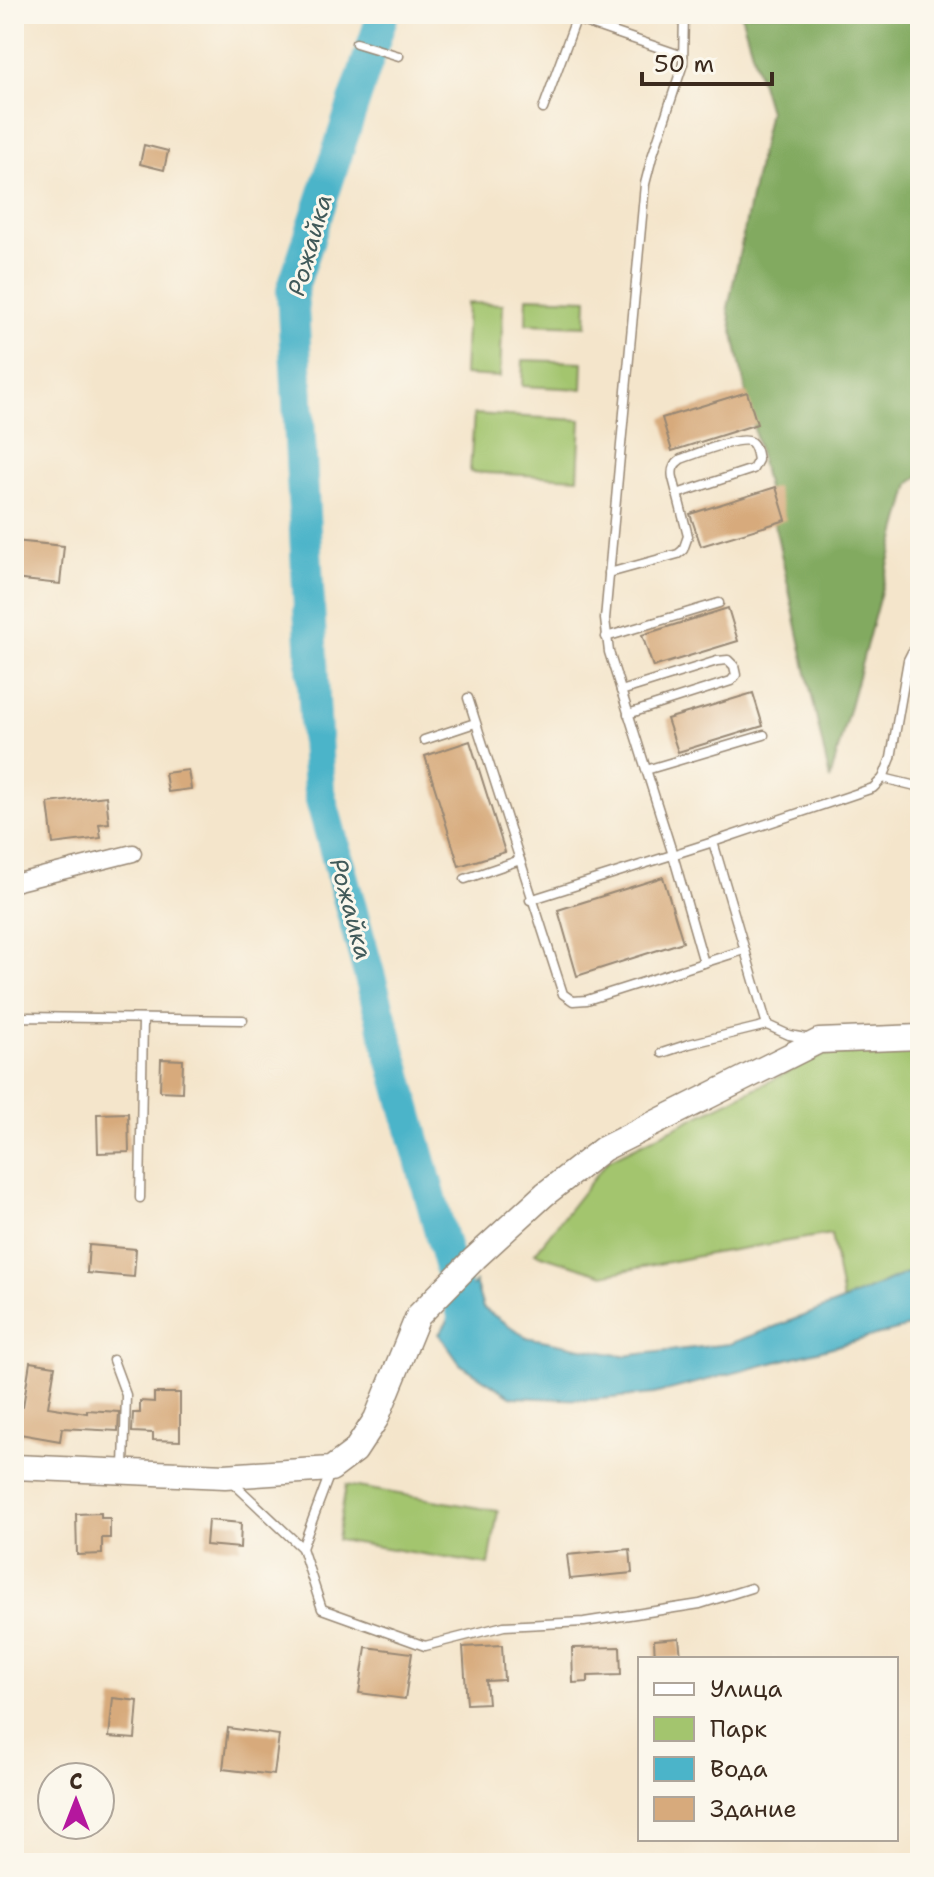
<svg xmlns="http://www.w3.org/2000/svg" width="934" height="1877" font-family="'Shantell Sans',sans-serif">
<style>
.green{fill:#a3c56e;stroke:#6f7846;stroke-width:2}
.forest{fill:#82aa61;stroke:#5e6a40;stroke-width:2}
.water{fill:#4bb4c9;stroke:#436f74;stroke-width:2}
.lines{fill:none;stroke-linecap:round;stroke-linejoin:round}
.river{stroke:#4bb4c9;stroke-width:32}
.building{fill:#d7aa7c}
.lane-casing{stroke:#988874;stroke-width:11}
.street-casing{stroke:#988874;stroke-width:19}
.secondary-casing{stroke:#988874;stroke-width:27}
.lane{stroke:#fff;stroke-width:8}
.street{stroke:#fff;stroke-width:16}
.secondary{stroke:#fff;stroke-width:24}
.labels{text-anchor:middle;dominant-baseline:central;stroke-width:6;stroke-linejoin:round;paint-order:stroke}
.water-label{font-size:24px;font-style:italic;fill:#415a5a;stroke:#fbf7ec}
</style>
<rect width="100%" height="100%" fill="#fbf7ec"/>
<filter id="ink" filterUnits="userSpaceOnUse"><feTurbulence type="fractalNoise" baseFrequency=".0125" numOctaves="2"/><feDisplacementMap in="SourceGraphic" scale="16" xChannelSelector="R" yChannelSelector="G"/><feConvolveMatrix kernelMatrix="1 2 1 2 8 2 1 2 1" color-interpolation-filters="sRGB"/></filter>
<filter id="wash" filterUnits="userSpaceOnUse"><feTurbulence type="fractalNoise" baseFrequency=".006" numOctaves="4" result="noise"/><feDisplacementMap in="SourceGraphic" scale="32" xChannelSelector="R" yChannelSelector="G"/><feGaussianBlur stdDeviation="1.8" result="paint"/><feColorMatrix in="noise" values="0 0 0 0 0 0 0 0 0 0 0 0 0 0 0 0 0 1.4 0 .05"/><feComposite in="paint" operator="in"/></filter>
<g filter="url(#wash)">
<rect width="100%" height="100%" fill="#f4e5cb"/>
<g class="green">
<polygon points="527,297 587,299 586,326 526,324"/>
<polygon points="467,303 503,304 500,377 464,375"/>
<polygon points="523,360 583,362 582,389 522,386"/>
<polygon points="474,414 581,420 578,478 470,472"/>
<polygon points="920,1051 920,1267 843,1301 831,1234 709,1254 603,1275 535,1253 608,1160 825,1054"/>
<polygon points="346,1485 498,1511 489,1565 337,1540"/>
</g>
<polygon class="forest" points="741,14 920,14 920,475 910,484 830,780 728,308 769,111"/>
<polygon class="water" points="920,1267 920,1324 654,1394 589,1400 512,1397 460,1364 439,1334 475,1282 483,1308 526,1337 623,1356 729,1344 843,1301"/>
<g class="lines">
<polyline class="river" points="383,14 292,290 319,792 466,1326 482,1335"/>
</g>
<g id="blocks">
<g class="building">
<polygon points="144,145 168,151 164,170 140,164"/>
<polygon points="747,392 757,424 672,451 662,418"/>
<polygon points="776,487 786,520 701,546 690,514"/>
<polygon points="14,541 64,546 60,584 14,579"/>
<polygon points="728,608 738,641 653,667 642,635"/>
<polygon points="753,693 763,726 678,752 667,719"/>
<polygon points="470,741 505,852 459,866 425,756"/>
<polygon points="188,770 191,789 168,792 165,773"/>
<polygon points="106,796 109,823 99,824 101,838 53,844 48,803"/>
<polygon points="663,877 683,942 577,976 558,910"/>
<polygon points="161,1059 183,1060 182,1092 160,1091"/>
<polygon points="128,1113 129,1152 98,1153 97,1114"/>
<polygon points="89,1245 136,1249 134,1277 87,1273"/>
<polygon points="30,1362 55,1366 48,1407 87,1413 87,1410 119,1412 118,1431 62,1428 60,1441 14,1433 14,1406 23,1407"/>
<polygon points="154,1393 180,1393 180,1441 153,1440 153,1433 132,1432 133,1413 140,1413 140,1401 154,1402"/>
<polygon points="101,1513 101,1518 110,1518 110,1538 102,1538 102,1554 77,1555 76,1514"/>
<polygon points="208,1520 241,1523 240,1548 206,1545"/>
<polygon points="630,1549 632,1573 570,1579 567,1555"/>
<polygon points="679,1638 681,1657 655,1659 654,1640"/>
<polygon points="502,1645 504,1680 486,1681 488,1703 467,1704 463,1647"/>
<polygon points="366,1647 412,1653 405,1699 359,1693"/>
<polygon points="620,1647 621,1675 588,1676 588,1682 573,1683 572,1648"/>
<polygon points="113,1698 138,1701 135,1739 109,1737"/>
<polygon points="228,1728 279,1735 274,1775 223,1769"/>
</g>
</g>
</g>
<g filter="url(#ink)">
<use href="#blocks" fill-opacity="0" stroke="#988874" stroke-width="2"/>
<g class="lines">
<g class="lane-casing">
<g id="lane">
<polyline points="561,14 683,56"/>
<polyline points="684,14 683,64 652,157 645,184 605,619 609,652 673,855 704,963"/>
<polyline points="356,43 399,56"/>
<polyline points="543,109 576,19"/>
<path d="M609,573l69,-19 5,-4 5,-14 -15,-58c-2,-9 1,-14 8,-19 13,-4 59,-24 70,-17 5,4 6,12 7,18l-5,9 -76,25"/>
<polyline points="920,575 918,590 920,600"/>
<polyline points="606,637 719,603"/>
<polyline points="918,648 920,626"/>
<polyline points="621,691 717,661 728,660 734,666 736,675 731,681 628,714"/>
<polyline points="468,698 563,994 573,1001 587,1000 744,950"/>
<polyline points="424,740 475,723"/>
<polyline points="646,770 764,735"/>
<polyline points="883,778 920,787"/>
<polyline points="465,879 520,860"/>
<polyline points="530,900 713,842"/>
<polyline points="14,1023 23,1017 243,1020"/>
<polyline points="767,1025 713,842 873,788 883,778 891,758 908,660 912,652 920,649"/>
<polyline points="662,1053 689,1044 767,1025 789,1035 811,1039"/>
<polyline points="140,1198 143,1019"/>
<polyline points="113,1360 126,1395 124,1467"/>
<polyline points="330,1473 302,1548 322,1609 425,1646 504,1626 584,1622 700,1604 751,1588"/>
<polyline points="230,1480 302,1548"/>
</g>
</g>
<g class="street-casing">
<polyline id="street" points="14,883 133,853"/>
</g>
<g class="secondary-casing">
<polyline id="secondary" points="14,1467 225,1476 331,1469 355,1451 376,1419 418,1316 475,1258 545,1194 603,1149 819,1041 920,1037"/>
</g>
<use href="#lane" class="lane"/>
<use href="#street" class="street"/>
<use href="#secondary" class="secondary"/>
</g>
</g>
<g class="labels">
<g class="water-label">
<text transform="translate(310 245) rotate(-74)">Рожайка</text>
<text transform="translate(351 909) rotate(75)">Рожайка</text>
</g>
</g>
<rect width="934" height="1877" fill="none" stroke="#fbf7ec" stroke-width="48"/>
<rect x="638" y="1657" width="260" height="184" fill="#fbf7ec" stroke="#aea59a" stroke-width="2"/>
<rect x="654" y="1683" width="40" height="12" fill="#ffffff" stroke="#aea59a" stroke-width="2"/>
<text x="710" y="1697" font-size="24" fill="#3b2a1e">Улица</text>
<rect x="654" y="1717" width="40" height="24" fill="#a3c56e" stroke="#aea59a" stroke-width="2"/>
<text x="710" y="1737" font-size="24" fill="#3b2a1e">Парк</text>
<rect x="654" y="1757" width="40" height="24" fill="#4bb4c9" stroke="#aea59a" stroke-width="2"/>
<text x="710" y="1777" font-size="24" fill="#3b2a1e">Вода</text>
<rect x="654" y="1797" width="40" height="24" fill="#d7aa7c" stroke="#aea59a" stroke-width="2"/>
<text x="710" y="1817" font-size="24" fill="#3b2a1e">Здание</text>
<g transform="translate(76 1801)"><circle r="38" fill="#fbf7ec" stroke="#aea59a" stroke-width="2"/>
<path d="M0-6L14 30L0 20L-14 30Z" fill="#b5179e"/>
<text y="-12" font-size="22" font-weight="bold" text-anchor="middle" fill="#3b2a1e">С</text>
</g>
<path d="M642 72v12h130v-12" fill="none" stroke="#3b2a1e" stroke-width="4"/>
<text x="654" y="72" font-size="24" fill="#3b2a1e" stroke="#fbf7ec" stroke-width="6" paint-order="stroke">50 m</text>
</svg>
